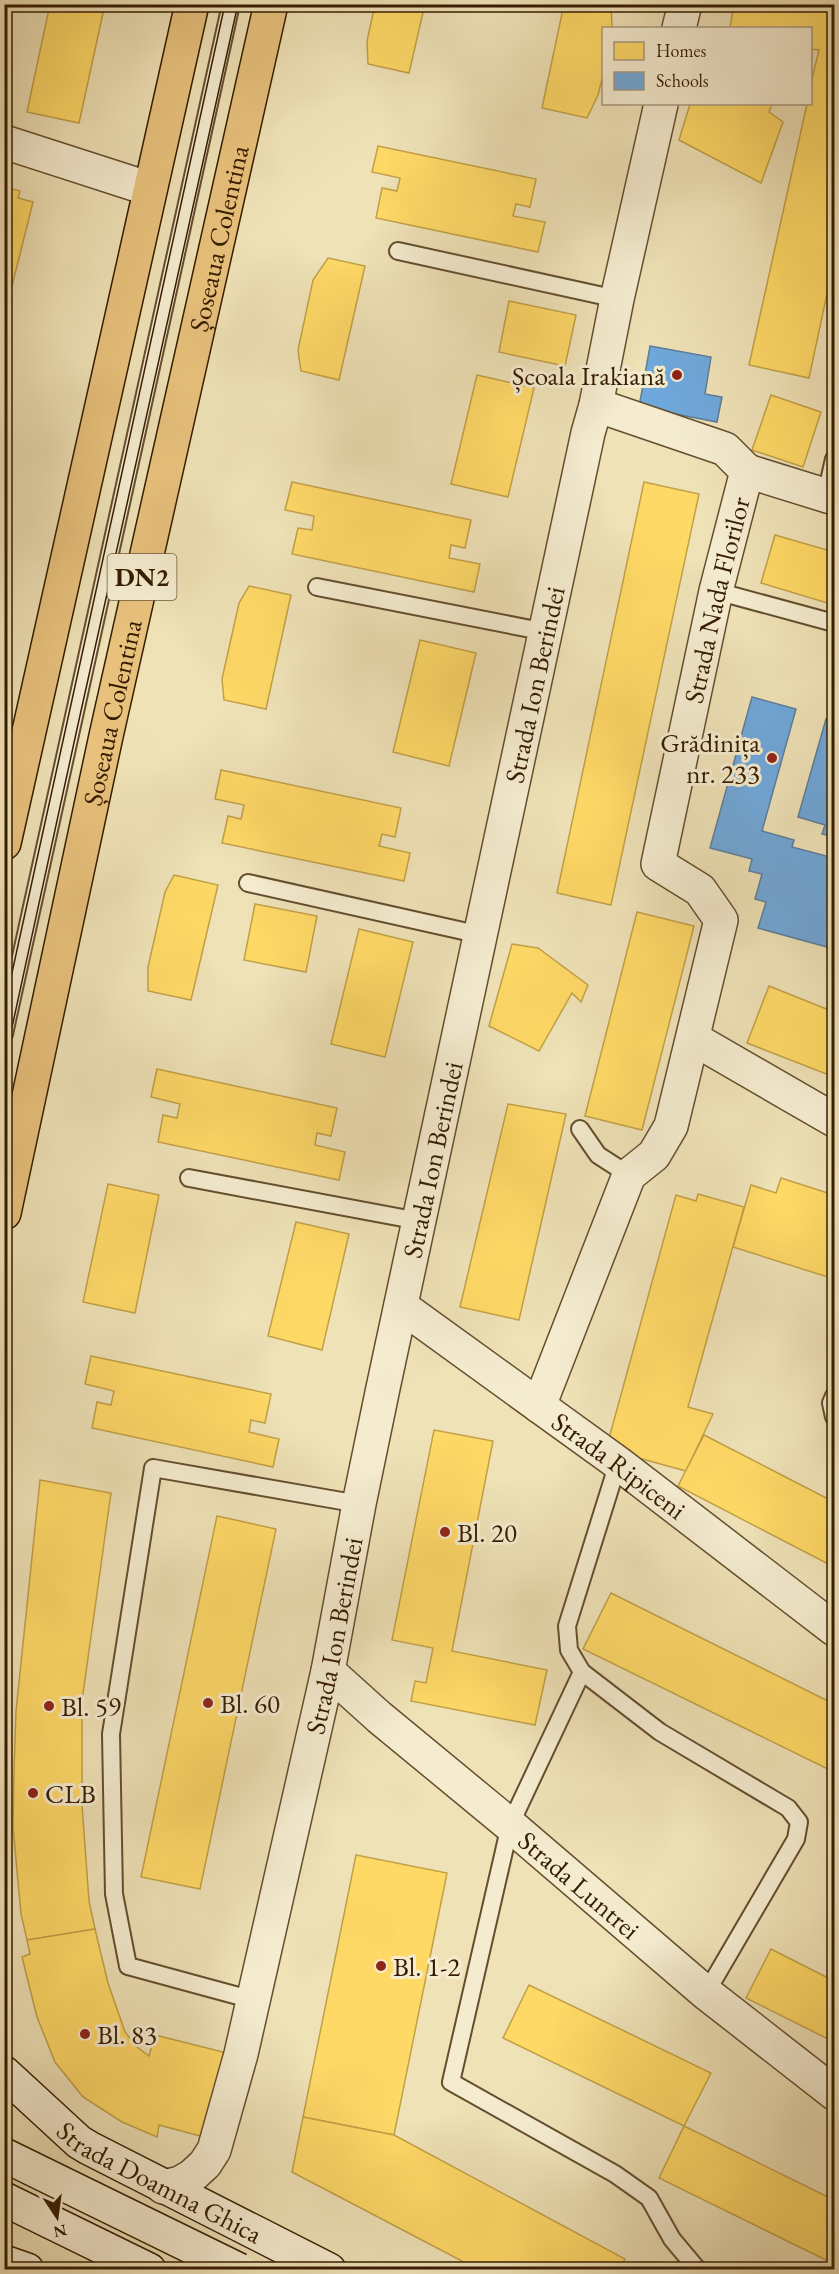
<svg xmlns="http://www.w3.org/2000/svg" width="839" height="2274" font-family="'EB Garamond',serif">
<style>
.homes{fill:#ffd966;stroke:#c2a047;stroke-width:1.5}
.schools{fill:#6fa8dc;stroke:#5e7e9a;stroke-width:1.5}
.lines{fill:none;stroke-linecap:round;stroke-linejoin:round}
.lane-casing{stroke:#644e2e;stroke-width:20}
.street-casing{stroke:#644e2e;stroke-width:36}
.secondary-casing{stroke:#351c00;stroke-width:36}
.primary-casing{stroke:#351c00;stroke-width:36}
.lane{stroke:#f5ecd0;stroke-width:16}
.street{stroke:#f5ecd0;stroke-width:33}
.secondary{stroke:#f5ecd0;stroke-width:33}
.primary{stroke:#e8c17c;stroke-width:33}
.tram{stroke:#351c00;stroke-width:1.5}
.secondary-bridge-casing{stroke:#351c00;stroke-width:36;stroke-linecap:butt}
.secondary-bridge{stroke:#f5ecd0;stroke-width:33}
.poi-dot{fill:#8f2418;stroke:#f5ecd0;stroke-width:2}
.labels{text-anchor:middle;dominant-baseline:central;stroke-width:6;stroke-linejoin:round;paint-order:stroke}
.shield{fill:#f5ecd0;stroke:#6f5a3e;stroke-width:1.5}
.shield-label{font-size:26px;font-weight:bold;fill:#351c00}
.street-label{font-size:27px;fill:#351c00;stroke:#f5ecd0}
.poi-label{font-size:27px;fill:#351c00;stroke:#f5ecd0;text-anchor:start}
</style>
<rect width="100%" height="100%" fill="#efe2b7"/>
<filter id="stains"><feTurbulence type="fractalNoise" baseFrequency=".00333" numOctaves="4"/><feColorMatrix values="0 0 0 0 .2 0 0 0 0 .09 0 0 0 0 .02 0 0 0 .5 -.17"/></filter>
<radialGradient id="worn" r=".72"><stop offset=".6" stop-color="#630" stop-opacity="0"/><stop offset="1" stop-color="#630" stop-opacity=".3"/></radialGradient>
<g class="homes">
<polygon points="50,4 105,4 79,123 27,112"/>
<polygon points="375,4 425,4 409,73 368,64 367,41"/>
<polygon points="564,4 611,4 612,28 604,28 604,71 598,95 587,118 542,108"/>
<polygon points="734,4 834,4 834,261 809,378 749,365 807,104 810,104 810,87 819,50 810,49 810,28 730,28"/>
<polygon points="690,104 772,104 769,112 783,122 761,183 679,140"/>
<polygon points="378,146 536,179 530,207 516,204 513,216 545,222 538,252 376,218 382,188 397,191 400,178 372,172"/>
<polygon points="4,187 20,191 18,198 33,202 4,318"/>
<polygon points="328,258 365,266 339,380 301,371 298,350 313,280"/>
<polygon points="509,301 576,315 565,366 499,352"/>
<polygon points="477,375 534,388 508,497 451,484"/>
<polygon points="771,395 821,412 803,467 752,450"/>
<polygon points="292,482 471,520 465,548 451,545 449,558 480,564 474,592 292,554 298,528 312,530 314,516 285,510"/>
<polygon points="644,482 699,494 611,905 557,893"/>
<polygon points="775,535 834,552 834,605 761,583"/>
<polygon points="249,586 291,595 266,709 224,700 222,679 239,603"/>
<polygon points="420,640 476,653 449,766 393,752"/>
<polygon points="221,770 401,808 395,837 382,834 379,846 410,853 404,881 222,843 228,816 241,819 244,805 215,799"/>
<polygon points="174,875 218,885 191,1000 148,991 148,967 165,892"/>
<polygon points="255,904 317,916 306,972 244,960"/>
<polygon points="637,912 694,926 642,1130 585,1116"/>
<polygon points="359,929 413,942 385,1057 331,1044"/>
<polygon points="512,944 538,948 588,985 581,1002 572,993 539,1051 489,1026"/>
<polygon points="769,986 834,1012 834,1077 747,1043"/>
<polygon points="157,1069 337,1108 331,1136 317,1133 315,1145 345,1152 339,1180 158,1142 163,1115 177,1118 180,1104 151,1097"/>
<polygon points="508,1104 566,1114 519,1320 460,1307"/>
<polygon points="781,1178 834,1195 834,1279 733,1247 751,1185 776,1193"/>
<polygon points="108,1184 159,1195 135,1313 83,1302"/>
<polygon points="698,1194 744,1207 688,1407 713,1414 686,1471 606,1449 676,1195 696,1201"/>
<polygon points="296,1222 349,1234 322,1350 268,1336"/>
<polygon points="91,1356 271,1394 265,1423 251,1420 249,1432 279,1439 273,1467 92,1428 97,1402 111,1405 114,1391 85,1384"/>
<polygon points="434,1430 493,1441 452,1651 547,1670 535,1725 411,1701 415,1681 426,1683 433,1648 392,1640"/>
<polygon points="704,1435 834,1502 834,1567 678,1486"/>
<polygon points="40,1480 111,1493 82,1701 82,1805 89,1901 95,1929 27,1940 21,1914 13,1827 14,1771 16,1711"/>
<polygon points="217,1516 276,1529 200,1889 141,1877"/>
<polygon points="611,1593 834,1704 834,1772 583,1649"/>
<polygon points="356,1855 447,1873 394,2135 303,2117"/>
<polygon points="95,1929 108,1983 125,2032 137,2047 149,2056 155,2035 227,2053 204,2137 159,2125 157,2137 122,2122 83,2097 55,2062 37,2017 22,1957 30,1954 27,1940"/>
<polygon points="771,1949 834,1981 834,2042 746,1998"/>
<polygon points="529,1985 711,2073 684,2126 503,2038"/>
<polygon points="303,2117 394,2135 625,2259 620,2270 479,2270 292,2172"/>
<polygon points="684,2126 834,2200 834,2264 659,2178"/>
</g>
<g class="schools">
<polygon points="650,346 711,357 705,394 722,397 717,422 639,407"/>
<polygon points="752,697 796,709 762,831 794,840 792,847 834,858 834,949 758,928 766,902 755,899 762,874 749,871 752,859 710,848"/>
<polygon points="826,719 834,722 834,837 822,834 825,825 798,817"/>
</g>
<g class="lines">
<g class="lane-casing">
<g id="lane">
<polyline points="398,251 617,299"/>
<polyline points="826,495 834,459"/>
<polyline points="317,587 546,632"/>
<polyline points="716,591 834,623"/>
<polyline points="248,883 481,935"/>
<polyline points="4,1034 231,4"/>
<polyline points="580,1129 598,1155 629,1175"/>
<polyline points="189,1178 419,1221"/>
<polyline points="834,1396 831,1403 834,1417"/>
<polyline points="618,1463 567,1626 569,1650 582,1672 660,1732 788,1808 799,1822 796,1839 706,1993"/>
<polyline points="582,1672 510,1825 451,2082 615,2174 649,2198 672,2239 698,2270"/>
<polyline points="253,2000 128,1966 114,1894 111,1734 153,1468 359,1504"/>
</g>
</g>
<g class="street-casing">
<g id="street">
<polyline points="679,28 685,4"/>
<polyline points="4,142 150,189"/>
<polyline points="747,471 834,498"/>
<polyline points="694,1039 834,1120"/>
<path id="s1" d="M401,1306l217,157 216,166"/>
<path id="s2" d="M539,1406l90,-231 25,-20 17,-29 50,-206 -21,-30 -42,-26 58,-273 31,-120 -22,-22 -129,-44"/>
<path id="s3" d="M328,1671l51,46 131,108 196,168 128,100"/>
<path id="s4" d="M163,2187l17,-4 12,-7 13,-12 9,-14 27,-96 87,-383 31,-167 24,-116 205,-955 8,-28 21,-106 44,-195"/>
</g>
</g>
<g class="secondary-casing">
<g id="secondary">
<path id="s5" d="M4,2073l75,69 10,6 240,122"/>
<polyline points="4,2199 149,2270"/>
<polyline points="4,2262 27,2270"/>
</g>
</g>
<g class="primary-casing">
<g id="primary">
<polyline points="4,843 192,4"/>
<path id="s6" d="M4,1213l102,-477 165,-732"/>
</g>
</g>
<use href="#lane" class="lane"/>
<use href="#street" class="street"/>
<use href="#secondary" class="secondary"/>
<use href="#primary" class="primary"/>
<g class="tram">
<polyline points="4,1009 225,4"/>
<polyline points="4,1064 77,729 238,4"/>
</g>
<g class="secondary-bridge-casing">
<polyline id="secondary-bridge" points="4,2155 239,2270"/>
</g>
<use href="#secondary-bridge" class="secondary-bridge"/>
</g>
<g class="poi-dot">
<circle cx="677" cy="375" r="6"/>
<circle cx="772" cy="758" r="6"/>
<circle cx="445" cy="1532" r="6"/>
<circle cx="208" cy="1703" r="6"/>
<circle cx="49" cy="1706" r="6"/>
<circle cx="33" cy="1793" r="6"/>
<circle cx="381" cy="1966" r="6"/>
<circle cx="85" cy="2034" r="6"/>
</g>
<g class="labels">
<rect class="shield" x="107.5" y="554" width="69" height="46" rx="4.5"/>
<g class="shield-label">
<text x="142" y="577">DN2</text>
</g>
<g class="street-label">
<text stroke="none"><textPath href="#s6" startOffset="998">Șoseaua Colentina</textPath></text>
<text stroke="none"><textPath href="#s2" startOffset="882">Strada Nada Florilor</textPath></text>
<text stroke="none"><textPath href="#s4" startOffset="1566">Strada Ion Berindei</textPath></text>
<text stroke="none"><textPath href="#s6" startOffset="512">Șoseaua Colentina</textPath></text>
<text stroke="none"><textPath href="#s4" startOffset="1080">Strada Ion Berindei</textPath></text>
<text stroke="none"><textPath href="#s1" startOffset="270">Strada Ripiceni</textPath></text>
<text stroke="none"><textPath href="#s4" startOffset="594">Strada Ion Berindei</textPath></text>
<text stroke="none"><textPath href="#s3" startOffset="330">Strada Luntrei</textPath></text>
<text stroke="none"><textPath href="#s5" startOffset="192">Strada Doamna Ghica</textPath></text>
</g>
<g class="poi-label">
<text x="665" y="375" text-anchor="end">Școala Irakiană</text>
<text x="760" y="742" text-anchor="end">Grădinița<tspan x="760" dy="31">nr. 233</tspan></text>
<text x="457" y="1532">Bl. 20</text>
<text x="220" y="1703">Bl. 60</text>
<text x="61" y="1706">Bl. 59</text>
<text x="45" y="1793">CLB</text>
<text x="393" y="1966">Bl. 1-2</text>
<text x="97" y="2034">Bl. 83</text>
</g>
</g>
<rect width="839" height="2274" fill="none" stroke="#efe2b7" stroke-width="24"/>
<rect x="6" y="6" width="827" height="2262" fill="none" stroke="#351c00" stroke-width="3"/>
<rect x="12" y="12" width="815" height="2250" fill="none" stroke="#351c00" stroke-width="1.5"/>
<rect x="602" y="27" width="210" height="78" fill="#f5ecd0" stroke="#a8997d" stroke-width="1.5"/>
<rect x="614" y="42" width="30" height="18" fill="#ffd966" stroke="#a8997d" stroke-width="1.5"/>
<text x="656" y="57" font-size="18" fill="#351c00">Homes</text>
<rect x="614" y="72" width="30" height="18" fill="#6fa8dc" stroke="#a8997d" stroke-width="1.5"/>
<text x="656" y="87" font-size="18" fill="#351c00">Schools</text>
<g transform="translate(57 2217) rotate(167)" stroke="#f5ecd0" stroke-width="4.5" paint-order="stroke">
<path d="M0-4.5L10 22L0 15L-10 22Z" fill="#351c00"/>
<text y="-9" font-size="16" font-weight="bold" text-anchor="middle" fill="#351c00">N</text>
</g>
<rect width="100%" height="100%" filter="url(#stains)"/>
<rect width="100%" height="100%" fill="url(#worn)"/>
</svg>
